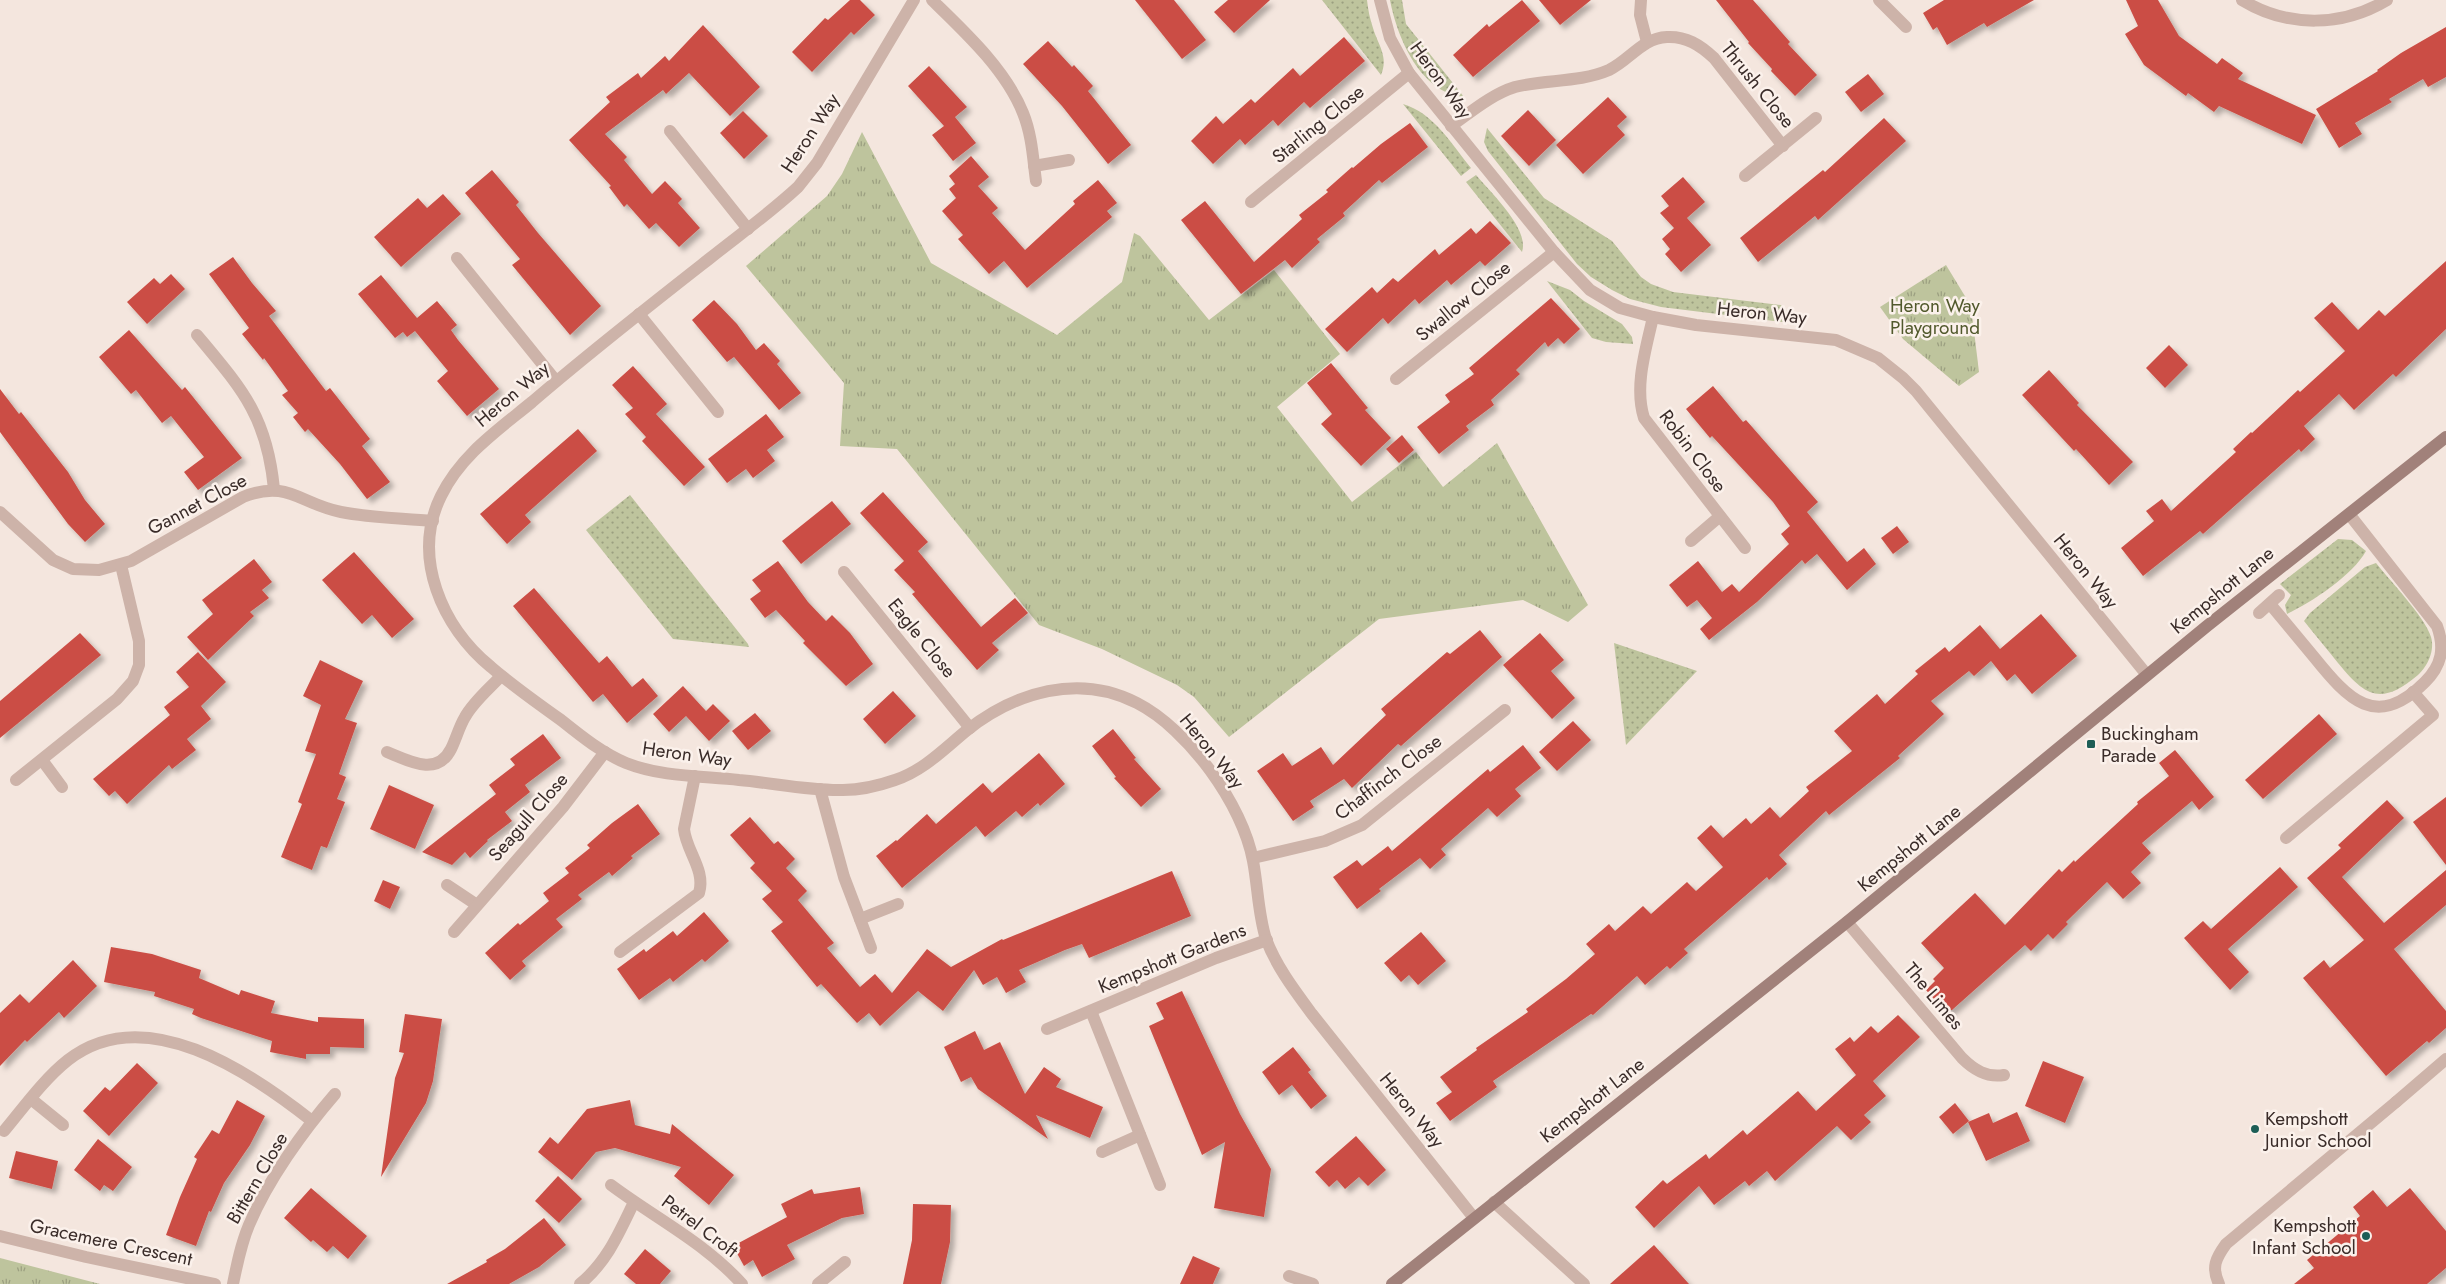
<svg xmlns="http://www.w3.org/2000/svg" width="2446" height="1284" font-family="Jost,sans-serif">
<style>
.grass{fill:url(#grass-dots)}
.park{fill:url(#park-tufts)}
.building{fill:#cb4e45;filter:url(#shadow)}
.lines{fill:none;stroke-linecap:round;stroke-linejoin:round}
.lane{stroke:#cdb3a9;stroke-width:12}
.street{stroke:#cdb3a9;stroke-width:12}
.secondary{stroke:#a1817a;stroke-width:12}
.poi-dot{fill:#1d5e56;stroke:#fbf1eb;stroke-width:2}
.labels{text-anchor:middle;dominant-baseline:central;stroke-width:5;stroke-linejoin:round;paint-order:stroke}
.street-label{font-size:19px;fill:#3a2c29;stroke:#fbf1eb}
.park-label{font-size:19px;fill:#51592c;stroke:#fbf1eb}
.poi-label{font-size:19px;fill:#3a2c29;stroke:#fbf1eb;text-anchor:start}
</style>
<defs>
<pattern id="grass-dots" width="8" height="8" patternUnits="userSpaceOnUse" patternTransform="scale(1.25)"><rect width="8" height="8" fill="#bec49d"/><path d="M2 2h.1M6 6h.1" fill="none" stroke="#9b9f80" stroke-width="1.8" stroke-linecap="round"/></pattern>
<pattern id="park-tufts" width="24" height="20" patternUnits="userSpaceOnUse" patternTransform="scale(1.25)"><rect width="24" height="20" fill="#bec49d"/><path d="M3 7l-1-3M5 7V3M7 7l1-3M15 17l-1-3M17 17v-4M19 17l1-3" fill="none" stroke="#9b9f80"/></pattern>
<filter id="shadow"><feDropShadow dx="4.5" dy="4.5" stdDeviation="2.5" flood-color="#0004"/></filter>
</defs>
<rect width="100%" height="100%" fill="#f4e6de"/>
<g class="grass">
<path d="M1322,0h45c1,10 3,19 6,28 5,17 16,29 8,47z"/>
<path d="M1390,0h12l4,24 58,73c-44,-4 -67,-60 -74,-97z"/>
<path d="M1403,104c31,9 49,41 68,64l-10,8z"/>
<polygon points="1487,128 1544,198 1612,241 1641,277 1651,284 1673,292 1781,305 1799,324 1661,307 1630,299 1612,290 1591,277 1577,264 1488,151 1484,142"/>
<path d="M1476,175c14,17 54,54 46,77l-56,-70z"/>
<polygon points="1547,281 1570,290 1584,301 1622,324 1632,337 1633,344 1606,342 1592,338"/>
<polygon points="630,495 748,644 749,647 673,639 586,530"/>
<path d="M2338,539l14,1 14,11c-13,24 -54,51 -79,63l-2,-9 6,-10 -11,-11z"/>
<path d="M2376,563c14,18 49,54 55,74 4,13 -3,29 -13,38 -37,31 -52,22 -80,-12 -11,-14 -23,-28 -34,-42l6,-8 55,-46z"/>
<polygon points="1614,643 1697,671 1626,745"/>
</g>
<g class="park">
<polygon points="862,132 931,263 1057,335 1122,282 1134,233 1140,236 1209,320 1274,270 1340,354 1277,407 1352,502 1416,452 1443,487 1497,443 1588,605 1568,622 1523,600 1379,619 1229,737 1194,697 1177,685 1102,649 1039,625 897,449 840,446 844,383 746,266 827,196 842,174"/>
<polygon points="1946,265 1971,306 1979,372 1959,386 1903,339 1880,307"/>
<polygon points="0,1258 100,1284 0,1284"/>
</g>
<g class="building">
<polygon points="850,0 860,0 875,15 854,35 851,32 812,72 792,52 825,18 828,20"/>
<polygon points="1135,0 1174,0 1206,40 1182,59"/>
<polygon points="1228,0 1270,0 1234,33 1214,12"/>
<polygon points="1522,0 1540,21 1473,77 1453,55 1487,24 1489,27"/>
<polygon points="1539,0 1591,0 1560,25"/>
<polygon points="1716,0 1753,0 1790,42 1788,44 1817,75 1795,96 1771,71 1772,69 1748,43 1749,42"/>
<polygon points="1944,0 2034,0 1987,27 1984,23 1947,45 1937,27 1933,30 1923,13"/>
<polygon points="2126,0 2158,0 2179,36 2217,64 2222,58 2243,73 2238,79 2316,115 2302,144 2219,106 2214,112 2188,93 2186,96 2144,65 2125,34 2138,26"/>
<polygon points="703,25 760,87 730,116 689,73 666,94 663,90 605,134 627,157 624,160 652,194 665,181 682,199 678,203 700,228 679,247 656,223 649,229 627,204 624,207 609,187 611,186 569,140 610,102 606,97 638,73 641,78 665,56 669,61"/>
<polygon points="2446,27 2446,77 2428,87 2423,79 2389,99 2392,102 2355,123 2362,134 2339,148 2316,109 2378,71 2377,70 2401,53"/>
<polygon points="1344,37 1365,61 1310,108 1304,102 1278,126 1273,120 1245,145 1240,139 1213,164 1191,141 1216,116 1223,124 1251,99 1255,103 1293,68 1300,76"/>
<polygon points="1048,41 1072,67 1074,65 1093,86 1088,91 1131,145 1108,164 1062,106 1023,64"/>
<polygon points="929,66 967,107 955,117 976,143 953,161 932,135 944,126 908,86"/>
<polygon points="1868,74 1884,94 1861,112 1845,92"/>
<polygon points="1608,97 1627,117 1617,126 1625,135 1583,174 1556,145"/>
<polygon points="1528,110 1556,140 1529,166 1501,136"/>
<polygon points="743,111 768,136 744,159 720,133"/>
<polygon points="1884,118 1906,141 1818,220 1815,216 1758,262 1740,238 1823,170 1825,172"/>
<polygon points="1410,123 1428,147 1382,183 1379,180 1343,213 1345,216 1317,239 1320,242 1292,268 1285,260 1241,294 1181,220 1205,201 1254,262 1302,219 1299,215 1328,192 1326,190 1352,167 1353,168 1381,144"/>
<polygon points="971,156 989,177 978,186 998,208 992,213 1025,250 1075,204 1073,201 1098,180 1117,203 1107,211 1112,217 1027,288 1004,261 989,274 958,239 963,235 942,211 956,198 949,189 955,184 949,176"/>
<polygon points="492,170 519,202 516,205 538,233 601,306 570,335 512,265 520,259 465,193"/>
<polygon points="1683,177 1705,202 1687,218 1711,245 1681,272 1665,254 1670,249 1662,239 1674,228 1660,213 1669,206 1661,196"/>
<polygon points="443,194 461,214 401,267 374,237 418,198 427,208"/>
<polygon points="1490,221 1511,243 1485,266 1480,261 1451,285 1447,280 1419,304 1415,299 1388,324 1383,318 1347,352 1325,329 1372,287 1377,293 1393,278 1398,282 1435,249 1439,255 1471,228 1476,234"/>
<polygon points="233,257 252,283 276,311 269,316 326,391 330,388 370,439 362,446 390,482 367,499 340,464 308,429 305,432 293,417 298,413 282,395 288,391 264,358 263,360 242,334 249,328 209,274"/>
<polygon points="2446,261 2446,329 2396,377 2393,374 2354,410 2339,394 2304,426 2315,439 2301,452 2299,449 2203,534 2200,531 2143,576 2121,548 2154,521 2146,511 2162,499 2171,511 2236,452 2233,449 2251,432 2252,433 2298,390 2300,392 2345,351 2314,318 2332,302 2358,330 2379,310 2385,316"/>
<polygon points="171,274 185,289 147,324 127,302 154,278 160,284"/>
<polygon points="381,275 417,318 437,301 457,325 451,330 458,340 499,389 467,416 437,381 448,371 415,331 407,337 403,332 395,338 358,294"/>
<polygon points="1551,298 1580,329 1564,344 1558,338 1548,347 1545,342 1516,370 1520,374 1491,400 1494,405 1466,426 1469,430 1439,454 1417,427 1450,402 1445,395 1474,374 1469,368"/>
<polygon points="714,300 737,324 756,350 764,343 780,361 777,364 801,393 779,410 734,357 727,362 692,320"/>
<polygon points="129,330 182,390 185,387 242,458 198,490 184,472 204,457 171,416 162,423 136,390 131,394 99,357"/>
<polygon points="2169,345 2188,365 2165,388 2146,368"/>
<polygon points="1331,363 1368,408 1365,410 1391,438 1361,466 1321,424 1332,414 1307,383"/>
<polygon points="633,366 667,404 656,414 705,467 684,486 642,441 646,437 625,414 633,408 612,385"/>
<polygon points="2049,370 2079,403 2077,405 2133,462 2109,485 2076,449 2074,451 2022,395"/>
<polygon points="1713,386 1743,422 1746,420 1818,502 1807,512 1847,562 1864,548 1876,564 1847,590 1817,554 1805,564 1802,560 1757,602 1709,640 1700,629 1712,618 1697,600 1687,607 1669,585 1698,561 1722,592 1732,584 1739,592 1789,544 1781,534 1790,526 1773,502 1712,436 1710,438 1686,409"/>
<polygon points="0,389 19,414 21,412 68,472 85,500 105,524 85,542 68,524 0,432"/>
<polygon points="766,414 784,437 767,450 775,461 753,478 746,469 727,483 708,459"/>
<polygon points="578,429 597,451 525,515 531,522 507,544 480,514"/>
<polygon points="1402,435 1414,450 1399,463 1386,449"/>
<polygon points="883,492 928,542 918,551 981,627 1015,598 1028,613 992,643 999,650 977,670 912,594 915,592 894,570 904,561 860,513"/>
<polygon points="832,501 851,524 801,564 782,541"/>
<polygon points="1897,526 1909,542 1893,554 1881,538"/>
<polygon points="354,552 414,619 392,638 372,615 362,624 322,580"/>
<polygon points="254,559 272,582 262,590 269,598 250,612 254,616 208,660 187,637 213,614 202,600"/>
<polygon points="778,561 808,602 826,621 832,615 850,633 873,664 846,686 803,643 805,641 776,610 765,618 750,599 761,591 752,580"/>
<polygon points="534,588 599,663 607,656 632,687 643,678 658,696 627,723 603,694 593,702 513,606"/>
<polygon points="2041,614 2077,656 2032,694 2015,674 2007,681 1991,661 1974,676 1969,671 1931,701 1944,714 1898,756 1900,758 1829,815 1826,811 1779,855 1787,864 1769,880 1767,877 1684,949 1688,953 1670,969 1667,966 1645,985 1637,976 1593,1015 1591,1014 1493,1081 1497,1087 1450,1121 1436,1103 1452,1092 1440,1077 1477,1050 1476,1048 1528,1012 1526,1009 1566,979 1595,954 1586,944 1609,924 1615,931 1643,906 1651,914 1687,882 1696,891 1723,867 1697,838 1711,825 1723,838 1746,818 1751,824 1770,807 1780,818 1809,791 1806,787 1852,751 1834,731 1877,694 1885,704 1918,674 1915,671 1945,647 1949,652 1980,625 2000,649"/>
<polygon points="1480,630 1502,657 1401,746 1398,744 1352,788 1344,779 1310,801 1314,807 1293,821 1257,771 1283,753 1292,766 1321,747 1333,765 1386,715 1381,709 1447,652 1450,654"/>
<polygon points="80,633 101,655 0,738 0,701"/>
<polygon points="1540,633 1564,660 1551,671 1575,698 1552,719 1503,665"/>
<polygon points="198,652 226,682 201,706 211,719 187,739 196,750 172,769 169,765 127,804 115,791 109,796 93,779 170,715 164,707 189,687 176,672"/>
<polygon points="320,660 363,681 345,719 357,723 339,774 346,777 337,799 345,802 327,848 321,846 312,870 281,857 302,804 298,802 316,754 305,751 321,705 303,696"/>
<polygon points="683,686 706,711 713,704 730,721 709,741 686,716 669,732 653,714"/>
<polygon points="893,691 916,716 885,744 863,719"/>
<polygon points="755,713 771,731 748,750 732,731"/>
<polygon points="2319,714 2337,734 2263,799 2245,780"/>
<polygon points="1573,721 1591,740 1557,771 1539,752"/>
<polygon points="1113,729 1136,758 1134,759 1161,789 1141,807 1114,778 1116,777 1092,746"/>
<polygon points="543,734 561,758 525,785 530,792 505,812 512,821 487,840 488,841 470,858 465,852 452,865 422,852 496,794 489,785 515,765 510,759"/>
<polygon points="1523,745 1541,768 1515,789 1521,796 1497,817 1488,808 1441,849 1446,855 1430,869 1420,858 1379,889 1381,891 1357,909 1333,877 1357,860 1362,866 1388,846 1392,851 1488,769 1490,772"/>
<polygon points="2175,750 2214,797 2199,810 2192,801 2142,843 2151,853 2131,872 2141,883 2123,899 2107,882 2066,922 2068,924 2053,939 2048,934 2031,951 2025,945 1952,1010 1944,1010 1926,990 1935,981 1933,979 1944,968 1921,943 1975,893 2005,925 2059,869 2062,872 2074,860 2075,862 2138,804 2137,802 2169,776 2159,763"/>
<polygon points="1039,753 1065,784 1040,806 1038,803 1022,817 1016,811 985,837 976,826 902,888 876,856 896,840 897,841 927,814 936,824 983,783 992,793"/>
<polygon points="389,785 434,805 415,849 370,829"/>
<polygon points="2446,797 2446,865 2413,822"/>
<polygon points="2387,800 2404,818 2342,877 2384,923 2446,870 2446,905 2394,949 2446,1011 2446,1028 2429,1043 2427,1041 2386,1076 2303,978 2324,960 2330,968 2364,940 2307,878 2341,848 2338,845"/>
<polygon points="638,804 660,834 631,856 633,858 612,876 609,872 578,895 582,899 556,919 563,927 522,961 526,966 510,980 485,953 518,923 520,925 549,901 543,893 569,873 565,868 590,848 587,845 612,823"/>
<polygon points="750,817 774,844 778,841 795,859 786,868 807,891 798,900 834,943 827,948 860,987 875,974 892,993 927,949 951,967 1002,939 1003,940 1172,871 1191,916 1089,958 1082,944 1065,950 1019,970 1026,982 1006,993 997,977 983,985 974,970 943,1011 918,991 880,1026 869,1013 857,1023 821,984 817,987 771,931 783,922 762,899 772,891 750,868 755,863 730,835"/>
<polygon points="2280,867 2298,887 2228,949 2249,972 2230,990 2184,938 2203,921 2211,929"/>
<polygon points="383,880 400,887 390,909 374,901"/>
<polygon points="704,912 729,941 705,962 702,959 673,982 670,978 639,1000 617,969 644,949 646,952 673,931 677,936"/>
<polygon points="1421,932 1446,961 1418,985 1409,975 1401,982 1384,963"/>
<polygon points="111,947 152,954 201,970 199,978 239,995 241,990 275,1001 271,1013 318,1022 318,1017 364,1019 364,1048 330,1047 330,1054 306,1054 306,1059 270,1052 272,1041 201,1018 192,1014 194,1009 154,996 155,992 104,982"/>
<polygon points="73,960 97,986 64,1018 59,1012 27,1042 25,1040 0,1066 0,1013 20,994 29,1003"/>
<polygon points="1182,991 1240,1114 1271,1169 1264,1217 1214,1208 1225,1142 1202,1155 1149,1026 1164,1019 1156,1003"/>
<polygon points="405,1014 442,1019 433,1081 426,1103 381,1177 395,1078 404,1053 399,1052"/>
<polygon points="1898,1015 1920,1037 1873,1081 1886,1096 1864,1115 1871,1122 1851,1140 1837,1126 1775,1181 1767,1171 1749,1186 1745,1181 1714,1205 1699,1186 1654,1228 1635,1207 1663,1180 1667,1184 1706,1154 1709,1159 1743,1130 1747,1135 1798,1091 1816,1111 1856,1075 1835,1049 1850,1037 1854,1042 1871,1026 1878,1033"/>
<polygon points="975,1031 984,1050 1000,1042 1025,1094 1044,1067 1061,1079 1056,1087 1103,1107 1090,1138 1036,1115 1048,1139 978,1089 971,1077 961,1082 944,1047"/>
<polygon points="1293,1047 1311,1070 1308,1072 1327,1096 1311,1109 1292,1085 1279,1095 1262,1072"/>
<polygon points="2043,1061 2084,1077 2065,1123 2025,1106"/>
<polygon points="137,1063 158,1083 109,1136 83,1111 105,1087 110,1091"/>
<polygon points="237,1100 265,1116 250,1145 224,1183 211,1212 209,1211 196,1246 166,1235 180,1197 197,1159 194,1157 212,1130 219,1134"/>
<polygon points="630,1100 635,1125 670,1134 672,1124 734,1175 709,1205 674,1176 681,1167 615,1148 596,1152 572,1180 538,1152 550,1137 558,1144 587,1109"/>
<polygon points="1955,1103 1969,1121 1953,1134 1939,1117"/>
<polygon points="2017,1112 2030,1141 1986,1161 1968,1122 1989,1113 1993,1123"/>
<polygon points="1356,1136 1386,1170 1368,1186 1359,1177 1345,1189 1337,1180 1329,1187 1315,1172"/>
<polygon points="98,1139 132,1167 113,1191 104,1185 100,1191 74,1170"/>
<polygon points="16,1151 58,1161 52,1189 9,1178"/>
<polygon points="558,1176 582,1199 559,1223 535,1201"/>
<polygon points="860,1187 864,1214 842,1218 787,1245 795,1259 762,1277 753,1260 744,1266 733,1246 787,1217 781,1204 812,1189 814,1194"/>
<polygon points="311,1188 367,1236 348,1259 333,1246 327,1252 313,1240 311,1242 284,1218"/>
<polygon points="2410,1188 2446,1231 2446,1268 2427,1284 2294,1284 2314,1268 2307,1260 2360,1216 2353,1207 2373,1190 2387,1207"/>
<polygon points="913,1204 951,1205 950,1242 941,1284 903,1284 912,1240"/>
<polygon points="544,1218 566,1245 539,1267 509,1284 447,1284 487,1262 486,1260 505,1249"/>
<polygon points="1654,1245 1689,1284 1610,1284"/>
<polygon points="645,1249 671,1271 660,1284 636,1284 624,1274"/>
<polygon points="1193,1256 1220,1268 1213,1284 1180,1284"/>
</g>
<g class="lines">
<g class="lane">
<polyline points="1494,1202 1584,1284"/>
<path d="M2219,1284c-8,-17 -3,-26 7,-40l170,-142"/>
</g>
<g class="street">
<path d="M914,0l-97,163 -19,24c-28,26 -59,48 -89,72 -60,47 -119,93 -177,143 -34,28 -71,53 -91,94 -30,61 1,131 50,171 22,19 46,36 70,53 20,16 41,33 65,43 35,14 76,13 113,17 35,3 70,11 104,10 18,0 35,-4 52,-10 28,-9 49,-31 71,-49 49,-39 113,-58 171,-28 51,26 106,102 116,158 5,26 5,53 13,78 10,27 29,52 46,75l162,204"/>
<path d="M932,0c33,32 74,70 91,113 9,22 10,46 13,68"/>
<polyline points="1380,0 1390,38 1409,73 1554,252 1590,290 1620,308 1653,317 1696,325 1836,340 1878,358 1903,378 1916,391 2147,675"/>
<polyline points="1641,0 1640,15 1647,42"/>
<polyline points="1879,0 1906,27"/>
<path d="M2242,0c46,28 100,27 145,0"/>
<path d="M1451,126c20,-14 41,-32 64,-39 31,-8 64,-4 94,-17 21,-10 33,-32 58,-33 19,-1 33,8 47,21l69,88"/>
<polyline points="670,131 748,229"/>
<polyline points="1034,166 1069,160"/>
<polyline points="1745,176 1816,118"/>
<polyline points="1251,202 1409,73"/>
<polyline points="457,258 556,381"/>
<polyline points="639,314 718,412"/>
<path d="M1653,317c-7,32 -19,69 -9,101l101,130"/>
<path d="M197,335c45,54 70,81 77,154"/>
<polyline points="1396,379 1554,252"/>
<path d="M0,512l53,48 20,9 26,1 32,-9 112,-64c45,-18 57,7 98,15 30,6 61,6 92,9"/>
<polyline points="1691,541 1719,517"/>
<polyline points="844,572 970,728"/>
<path d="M2270,604c15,18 29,35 44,53 34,42 62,74 111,25 17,-17 20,-34 12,-56l-88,-112"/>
<polyline points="2259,613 2279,595"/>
<path d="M387,752c22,9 50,25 64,-3 5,-10 8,-22 14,-32 9,-16 24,-28 36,-41"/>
<polyline points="42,760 62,787"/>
<polyline points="16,780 117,699 133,681 139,665 139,641 121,565"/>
<polyline points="820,789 844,877 871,948"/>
<polyline points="2286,838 2433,715 2413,692"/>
<polyline points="1253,858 1325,841 1362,825 1505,710"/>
<polyline points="447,885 477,905"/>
<polyline points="860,919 898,904"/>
<path d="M1847,922l115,136c12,12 25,20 42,17"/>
<polyline points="454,932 563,807 605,752"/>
<path d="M620,952l79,-59c7,-23 -13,-42 -15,-64l11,-53"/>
<polyline points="1091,1011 1160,1185"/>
<polyline points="1047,1029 1216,958 1267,940"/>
<polyline points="31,1099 63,1125"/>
<polyline points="2396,1102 2446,1059"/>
<path d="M4,1131c20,-24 40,-52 64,-71 77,-60 182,12 244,61"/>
<polyline points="1102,1152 1140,1135"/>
<path d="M611,1185c44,33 93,57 131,99"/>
<polyline points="0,1236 86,1257 215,1284"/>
<polyline points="1289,1276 1313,1284"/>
<path d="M233,1284c4,-20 8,-40 16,-59 19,-45 54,-94 86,-131"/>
<path d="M580,1284c27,-22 39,-51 54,-82"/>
<polyline points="818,1284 845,1262"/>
</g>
<polyline class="secondary" points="1392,1284 1847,922 2207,626 2446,437"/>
</g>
<g class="poi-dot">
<rect x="2086" y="739" width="10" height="10" rx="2.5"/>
<circle cx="2255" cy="1129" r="5"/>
<circle cx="2366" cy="1236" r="5"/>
</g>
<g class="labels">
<g class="street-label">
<text transform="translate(1441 80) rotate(54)">Heron Way</text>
<text transform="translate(1758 85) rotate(51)">Thrush Close</text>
<text transform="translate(1318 124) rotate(-39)">Starling Close</text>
<text transform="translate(810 133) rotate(-57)">Heron Way</text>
<text transform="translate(1463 301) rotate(-39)">Swallow Close</text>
<text transform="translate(1762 313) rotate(6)">Heron Way</text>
<text transform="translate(512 394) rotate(-40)">Heron Way</text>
<text transform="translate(1693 451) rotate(53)">Robin Close</text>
<text transform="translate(197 504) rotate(-28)">Gannet Close</text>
<text transform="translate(2086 571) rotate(51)">Heron Way</text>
<text transform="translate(2222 590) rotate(-39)">Kempshott Lane</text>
<text transform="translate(922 638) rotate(51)">Eagle Close</text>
<text transform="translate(1212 751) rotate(51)">Heron Way</text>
<text transform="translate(687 754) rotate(8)">Heron Way</text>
<text transform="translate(1388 777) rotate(-37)">Chaffinch Close</text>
<text transform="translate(528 817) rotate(-49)">Seagull Close</text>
<text transform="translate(1909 848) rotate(-39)">Kempshott Lane</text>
<text transform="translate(1172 958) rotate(-22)">Kempshott Gardens</text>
<text transform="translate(1934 996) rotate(50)">The Limes</text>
<text transform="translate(1592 1100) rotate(-38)">Kempshott Lane</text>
<text transform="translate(1412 1110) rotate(51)">Heron Way</text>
<text transform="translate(257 1178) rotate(-60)">Bittern Close</text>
<text transform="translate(700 1226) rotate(37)">Petrel Croft</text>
<text transform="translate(111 1242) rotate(12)">Gracemere Crescent</text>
</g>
<g class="park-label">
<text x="1935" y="305">Heron Way<tspan x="1935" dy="22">Playground</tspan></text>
</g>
<g class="poi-label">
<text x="2101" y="733">Buckingham<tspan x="2101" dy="22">Parade</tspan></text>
<text x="2265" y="1118">Kempshott<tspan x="2265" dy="22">Junior School</tspan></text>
<text x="2356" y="1225" text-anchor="end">Kempshott<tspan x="2356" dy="22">Infant School</tspan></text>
</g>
</g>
</svg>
